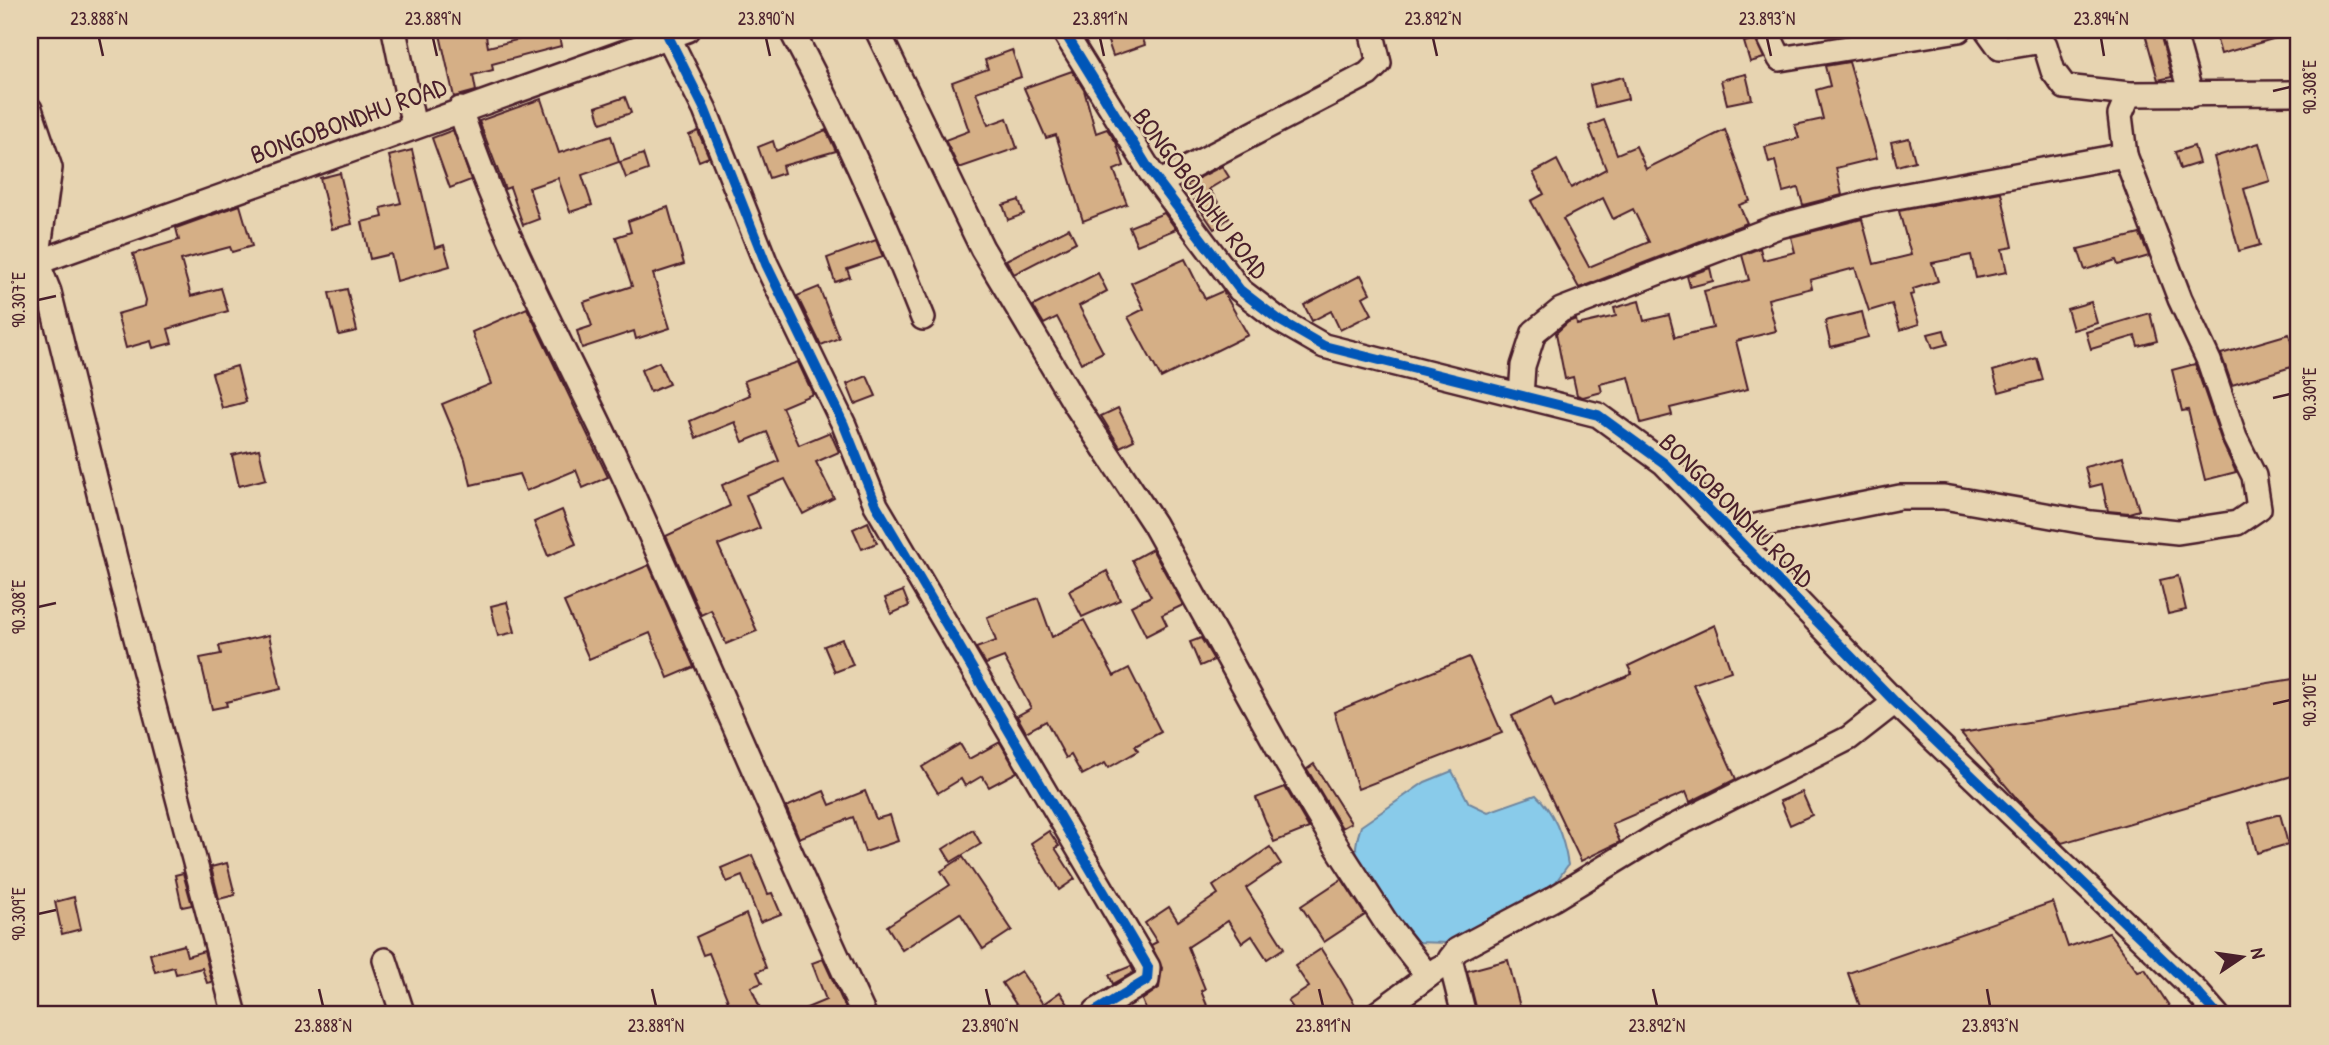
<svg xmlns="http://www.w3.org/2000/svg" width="2329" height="1045" font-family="'Patrick Hand',sans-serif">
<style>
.water{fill:#89cbea;stroke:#70869e;stroke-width:2}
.building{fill:#d5af86;stroke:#4a1f2b;stroke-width:2;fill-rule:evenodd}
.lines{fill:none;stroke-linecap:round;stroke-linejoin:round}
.minor-casing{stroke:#4a1f2b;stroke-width:28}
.minor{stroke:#e7d4b1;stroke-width:23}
.cycleway-casing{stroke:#e7d4b1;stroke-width:15}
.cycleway{stroke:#0057b8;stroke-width:10}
.ticks{fill:none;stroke:#4a1f2b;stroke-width:2.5}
.labels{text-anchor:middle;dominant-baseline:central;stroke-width:5;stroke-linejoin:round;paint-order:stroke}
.street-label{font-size:26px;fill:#4a1f2b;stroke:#e7d4b1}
.neatline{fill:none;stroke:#4a1f2b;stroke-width:2.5}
.ticks-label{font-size:18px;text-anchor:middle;fill:#4a1f2b}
</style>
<rect width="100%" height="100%" fill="#e7d4b1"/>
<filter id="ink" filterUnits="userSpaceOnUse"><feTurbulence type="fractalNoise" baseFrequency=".0143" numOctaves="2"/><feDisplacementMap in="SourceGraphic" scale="14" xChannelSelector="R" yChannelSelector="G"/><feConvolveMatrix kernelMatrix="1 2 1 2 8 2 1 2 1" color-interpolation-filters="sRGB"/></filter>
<g filter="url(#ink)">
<path class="water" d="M1452,771l17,32 19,9 48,-17c20,19 28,44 32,70l-13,18 -106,60 -34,-1c-17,-22 -58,-65 -59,-94 0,-7 3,-15 5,-22l64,-44z"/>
<g class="building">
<polygon points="439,30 485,30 488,47 533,36 531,30 558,30 561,46 492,64 493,70 473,75 476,91 454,97"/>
<polygon points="1115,30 1140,30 1145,45 1113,56 1105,33"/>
<polygon points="2144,30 2159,30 2172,77 2158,80"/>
<polygon points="2214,30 2290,30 2290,34 2221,54"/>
<polygon points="1755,39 1764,58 1750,62 1744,42"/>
<polygon points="1012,50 1021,77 976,92 988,125 1007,118 1017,148 959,168 945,140 969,131 952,82 988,69 985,60"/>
<polygon points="1849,62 1877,158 1836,168 1842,195 1803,205 1798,188 1783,192 1775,161 1769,163 1765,147 1799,138 1795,125 1823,119 1816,90 1830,86 1825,66"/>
<polygon points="1072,71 1084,90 1096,133 1107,129 1116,142 1124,166 1114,170 1127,204 1083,221 1056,135 1046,138 1024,88"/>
<polygon points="1746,74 1752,99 1727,104 1721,80"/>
<polygon points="1623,77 1628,99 1595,107 1590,85"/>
<polygon points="625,97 631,113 601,123 596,107"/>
<polygon points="541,99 559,153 611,136 619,162 582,175 592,205 570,212 558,178 529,188 539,219 523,225 510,187 505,189 479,121"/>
<path d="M1604,120l13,34 19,-8 10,23 79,-39 25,71 -11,4 8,18 -168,65 -48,-87 13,-7 -11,-21 24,-13 14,28 35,-19 -17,-43zM1603,198l10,21 20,-10 16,33 -60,25 -26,-48z"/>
<polygon points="453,130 471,180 450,188 432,138"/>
<polygon points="826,130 836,151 782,166 784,173 769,178 758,147 773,141 776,151"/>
<polygon points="698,131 709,157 699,161 689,135"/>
<polygon points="1909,138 1915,161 1897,166 1891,142"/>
<polygon points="2259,143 2270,181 2244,189 2260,245 2239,251 2214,157"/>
<polygon points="2194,146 2199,163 2180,169 2175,152"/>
<polygon points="412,150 435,248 444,245 450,266 397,281 391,254 370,259 362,222 383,217 381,208 401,203 389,156"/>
<polygon points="643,154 648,170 626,178 620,162"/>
<polygon points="1222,166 1229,177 1209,189 1229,218 1214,229 1194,200 1197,199 1187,184"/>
<polygon points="340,173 352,224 332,229 320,178"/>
<polygon points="2001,192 2013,247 2002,249 2007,272 1976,278 1971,255 1932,263 1938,281 1913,289 1914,294 1910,295 1919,324 1900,330 1892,304 1869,311 1855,268 1810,280 1812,288 1768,299 1776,331 1736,341 1748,389 1670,408 1672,415 1641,423 1629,377 1600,384 1602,392 1583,397 1577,395 1573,377 1565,379 1556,333 1568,322 1576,319 1577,325 1616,316 1614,308 1639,301 1644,321 1669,315 1675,337 1713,328 1704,291 1749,280 1742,255 1760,248 1763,260 1795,252 1791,237 1862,219 1874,264 1911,255 1899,211"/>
<polygon points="1019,200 1024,214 1008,220 1003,205"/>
<polygon points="240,205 252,246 232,252 230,247 181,260 191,296 221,288 228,311 168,329 172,343 153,348 151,341 126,348 117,314 145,306 146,300 133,254 179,240 176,228"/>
<polygon points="668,207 684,264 653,274 670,328 636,339 634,331 582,348 577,331 592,326 584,302 632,286 616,237 631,232 628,221"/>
<polygon points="1164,213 1176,229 1137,245 1129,227"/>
<polygon points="1069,228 1076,242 1014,274 1006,260"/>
<polygon points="2140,234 2149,256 2118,265 2116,260 2085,270 2078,249"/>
<polygon points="876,240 883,257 847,269 850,277 835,282 827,258"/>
<polygon points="1185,259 1205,299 1223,291 1248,335 1161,378 1128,317 1144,309 1131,283"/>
<polygon points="1710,268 1713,281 1690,287 1687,276"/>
<polygon points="1098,273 1107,291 1079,306 1103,352 1081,363 1057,317 1044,324 1033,306"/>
<polygon points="1361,275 1370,293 1363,297 1372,314 1340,330 1331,311 1312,321 1304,305"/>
<polygon points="819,287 839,338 821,345 797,296"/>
<polygon points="347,289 357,331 339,335 329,293"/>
<polygon points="2091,302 2097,323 2073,330 2067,309"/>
<polygon points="527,308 608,477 583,488 576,470 526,491 519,474 471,485 465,459 442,404 491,384 472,332"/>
<polygon points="1862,312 1868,337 1831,347 1825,321"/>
<polygon points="2150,313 2157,341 2138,346 2135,336 2091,349 2086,332"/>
<polygon points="1944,330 1948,344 1933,348 1928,334"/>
<polygon points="2289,334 2298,365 2232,385 2221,354"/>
<polygon points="2037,358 2043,380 1999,392 1993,371"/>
<polygon points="659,362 669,384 650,392 641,370"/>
<polygon points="798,362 813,394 782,407 799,445 830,432 839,452 816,462 834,498 803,514 785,479 746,495 760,528 718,545 757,631 726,644 711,610 701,615 666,536 730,506 722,485 779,461 767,432 743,442 735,422 696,438 690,421 750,395 744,381"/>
<polygon points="2195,364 2222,442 2236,472 2205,480 2188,410 2182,411 2172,370"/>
<polygon points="237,366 246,402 222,408 212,373"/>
<polygon points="867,376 876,396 855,404 847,384"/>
<polygon points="1118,408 1134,440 1120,447 1101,416"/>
<polygon points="259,449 266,479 239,486 232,455"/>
<polygon points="2123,457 2139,510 2129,513 2108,511 2102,484 2090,487 2085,467"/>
<polygon points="562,510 576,544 548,556 534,522"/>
<polygon points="868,522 877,543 862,549 853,529"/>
<polygon points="1152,549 1183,605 1162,615 1167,625 1146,636 1131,606 1151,596 1132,560"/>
<polygon points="649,565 694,667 668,678 650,633 589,659 564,602"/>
<polygon points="1107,571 1120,600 1082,617 1069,591"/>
<polygon points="2178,576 2186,610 2168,614 2160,580"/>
<polygon points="903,591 909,606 891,614 885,598"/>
<polygon points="1038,598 1052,637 1084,620 1114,676 1129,668 1161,732 1135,746 1138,751 1108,768 1105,763 1082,775 1071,755 1066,758 1046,721 1026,732 1017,716 1031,708 1004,657 986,664 976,648 996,641 987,617"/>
<polygon points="507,602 515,632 498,636 491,606"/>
<polygon points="1715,625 1731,671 1693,684 1736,779 1690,802 1686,792 1612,824 1620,842 1581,861 1512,716 1551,697 1555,707 1632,674 1628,666"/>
<polygon points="269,635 281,689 226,702 227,706 212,709 200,658 221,654 219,646"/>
<polygon points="1201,638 1214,660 1200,666 1190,642"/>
<polygon points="842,639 853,665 835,672 824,646"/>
<polygon points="1469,657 1502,733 1358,789 1334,712"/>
<polygon points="2299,678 2299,774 2062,843 2018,800 1961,733"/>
<polygon points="1000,742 1017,772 989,787 982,776 965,786 961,779 938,793 922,767 960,744 969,759"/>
<polygon points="1314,764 1351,823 1342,828 1307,769"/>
<polygon points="1285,787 1309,828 1274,842 1256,798"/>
<polygon points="824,791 830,805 865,791 876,819 890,815 898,841 865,852 853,817 799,838 786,807"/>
<polygon points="1802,792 1812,815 1790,825 1780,801"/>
<polygon points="2280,814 2288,844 2257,853 2249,823"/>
<polygon points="973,830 981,844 951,862 943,849"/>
<polygon points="1049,831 1059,846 1055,848 1075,879 1059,890 1031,843"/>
<polygon points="1270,847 1281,864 1246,888 1284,948 1267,959 1252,936 1242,943 1228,921 1188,947 1205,989 1201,991 1211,1015 1148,1015 1142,1000 1159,988 1162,968 1151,945 1157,942 1145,923 1169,907 1178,921 1218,894 1213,886"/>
<polygon points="752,855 768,894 772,893 781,914 760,922 742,876 727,882 721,868"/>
<polygon points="963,857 1012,930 983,949 960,913 902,950 887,926 950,885 941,871"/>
<polygon points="227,863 235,895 219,899 211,867"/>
<polygon points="183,873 192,905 182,907 175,875"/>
<polygon points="1342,879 1365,915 1324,942 1301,906"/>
<polygon points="74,897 81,929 62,934 55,902"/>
<polygon points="2053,902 2068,947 2109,933 2138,971 2145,969 2175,1015 1863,1015 1848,973"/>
<polygon points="746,914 766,968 757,972 762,983 751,987 763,1015 696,1015 728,1001 709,953 703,955 696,937"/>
<polygon points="184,945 187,956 204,951 212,982 207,983 202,968 176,974 174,967 155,972 150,954"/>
<polygon points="1321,949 1339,977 1361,1015 1298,1015 1288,1001 1309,987 1295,966"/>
<polygon points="823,959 849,1015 790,1015 826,1000 812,963"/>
<polygon points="1508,960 1522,1015 1478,1015 1467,971"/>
<polygon points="1131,966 1134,972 1113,984 1109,975"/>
<polygon points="1021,971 1043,1004 1060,992 1075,1015 1023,1015 1002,983"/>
</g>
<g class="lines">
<g class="minor-casing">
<g id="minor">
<polyline points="394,30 414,127"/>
<path d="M791,30c50,93 93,189 132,288"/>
<polyline points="877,30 982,248 1077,407 1154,524 1281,753 1334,842 1387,924 1428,976"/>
<polyline points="1063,30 1150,171 1240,290 1279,320 1324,346 1598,415 1664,463 1895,702 2196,991 2217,1015"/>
<polyline points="1766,30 1780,59 1959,30"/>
<polyline points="1987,30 2000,48 2036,42 2045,45 2053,71 2065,87 2129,94 2299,93"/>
<polyline points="2173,30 2191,95"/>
<polyline points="668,36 705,110 766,264 844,425 876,505 1148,967 1147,980 1096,1011 1095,1015"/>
<polyline points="30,109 50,168 37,262 49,292 115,558 235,1015"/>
<path d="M460,109c42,132 112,252 169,378 79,176 154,353 235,528"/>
<polyline points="1159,183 1368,74 1379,63 1371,30"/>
<polyline points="30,265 687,30"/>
<polyline points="1521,396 1523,366 1534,332 1561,310 1776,227 1874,201 2125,155 2120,115 2129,94"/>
<polyline points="1731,531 1900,497 1944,497 2091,523 2178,532 2237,523 2259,508 2254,476 2235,438 2209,361 2180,299 2125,155"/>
<polyline points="385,960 403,1015"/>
<polyline points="1375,1015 1439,968"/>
<polyline points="1464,1015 1450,959 1457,950 1553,899 1661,833 1849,738 1895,702"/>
</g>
</g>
<use href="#minor" class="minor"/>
<g class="cycleway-casing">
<g id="cycleway">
<polyline points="1063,30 1150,171 1240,290 1279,320 1324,346 1598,415 1664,463 1895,702 2196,991 2217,1015"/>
<polyline points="668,36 705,110 766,264 844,425 876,505 1148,967 1147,980 1096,1011 1095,1015"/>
</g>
</g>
<use href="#cycleway" class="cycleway"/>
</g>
</g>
<path class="ticks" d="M99,38l4,18M433,38l4,18M766,38l4,18M1100,38l4,18M1433,38l4,18M1767,38l4,18M2101,38l3,18M2273,91l17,-4M38,300l18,-4M2273,398l17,-4M38,607l18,-4M2273,704l17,-4M38,914l18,-4M319,989l4,17M652,989l4,17M986,989l4,17M1319,989l4,17M1653,989l4,17M1987,989l3,17"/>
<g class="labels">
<g class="street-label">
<text transform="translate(348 120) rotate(-20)">BONGOBONDHU ROAD</text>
<text transform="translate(1201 193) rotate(53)">BONGOBONDHU ROAD</text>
<text transform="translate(1737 510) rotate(45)">BONGOBONDHU ROAD</text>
</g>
</g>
<rect width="2329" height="1045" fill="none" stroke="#e7d4b1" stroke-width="77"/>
<g transform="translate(2242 957) rotate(77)" stroke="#e7d4b1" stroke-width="5" paint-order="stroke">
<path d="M0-5L12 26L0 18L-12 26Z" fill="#4a1f2b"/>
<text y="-10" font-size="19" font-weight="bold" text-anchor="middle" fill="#4a1f2b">N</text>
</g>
<rect x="38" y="38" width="2252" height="968" class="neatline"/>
<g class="ticks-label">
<text x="99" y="25">23.888°N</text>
<text x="433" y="25">23.889°N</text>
<text x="766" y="25">23.890°N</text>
<text x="1100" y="25">23.891°N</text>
<text x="1433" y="25">23.892°N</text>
<text x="1767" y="25">23.893°N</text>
<text x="2101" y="25">23.894°N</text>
<text transform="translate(2310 87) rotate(-90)" y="6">90.308°E</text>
<text transform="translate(19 300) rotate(-90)" y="6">90.307°E</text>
<text transform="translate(2310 394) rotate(-90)" y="6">90.309°E</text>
<text transform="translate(19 607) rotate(-90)" y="6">90.308°E</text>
<text transform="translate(2310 700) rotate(-90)" y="6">90.310°E</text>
<text transform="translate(19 914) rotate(-90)" y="6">90.309°E</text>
<text x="323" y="1032">23.888°N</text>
<text x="656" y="1032">23.889°N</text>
<text x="990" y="1032">23.890°N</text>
<text x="1323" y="1032">23.891°N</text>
<text x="1657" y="1032">23.892°N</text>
<text x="1990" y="1032">23.893°N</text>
</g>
</svg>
